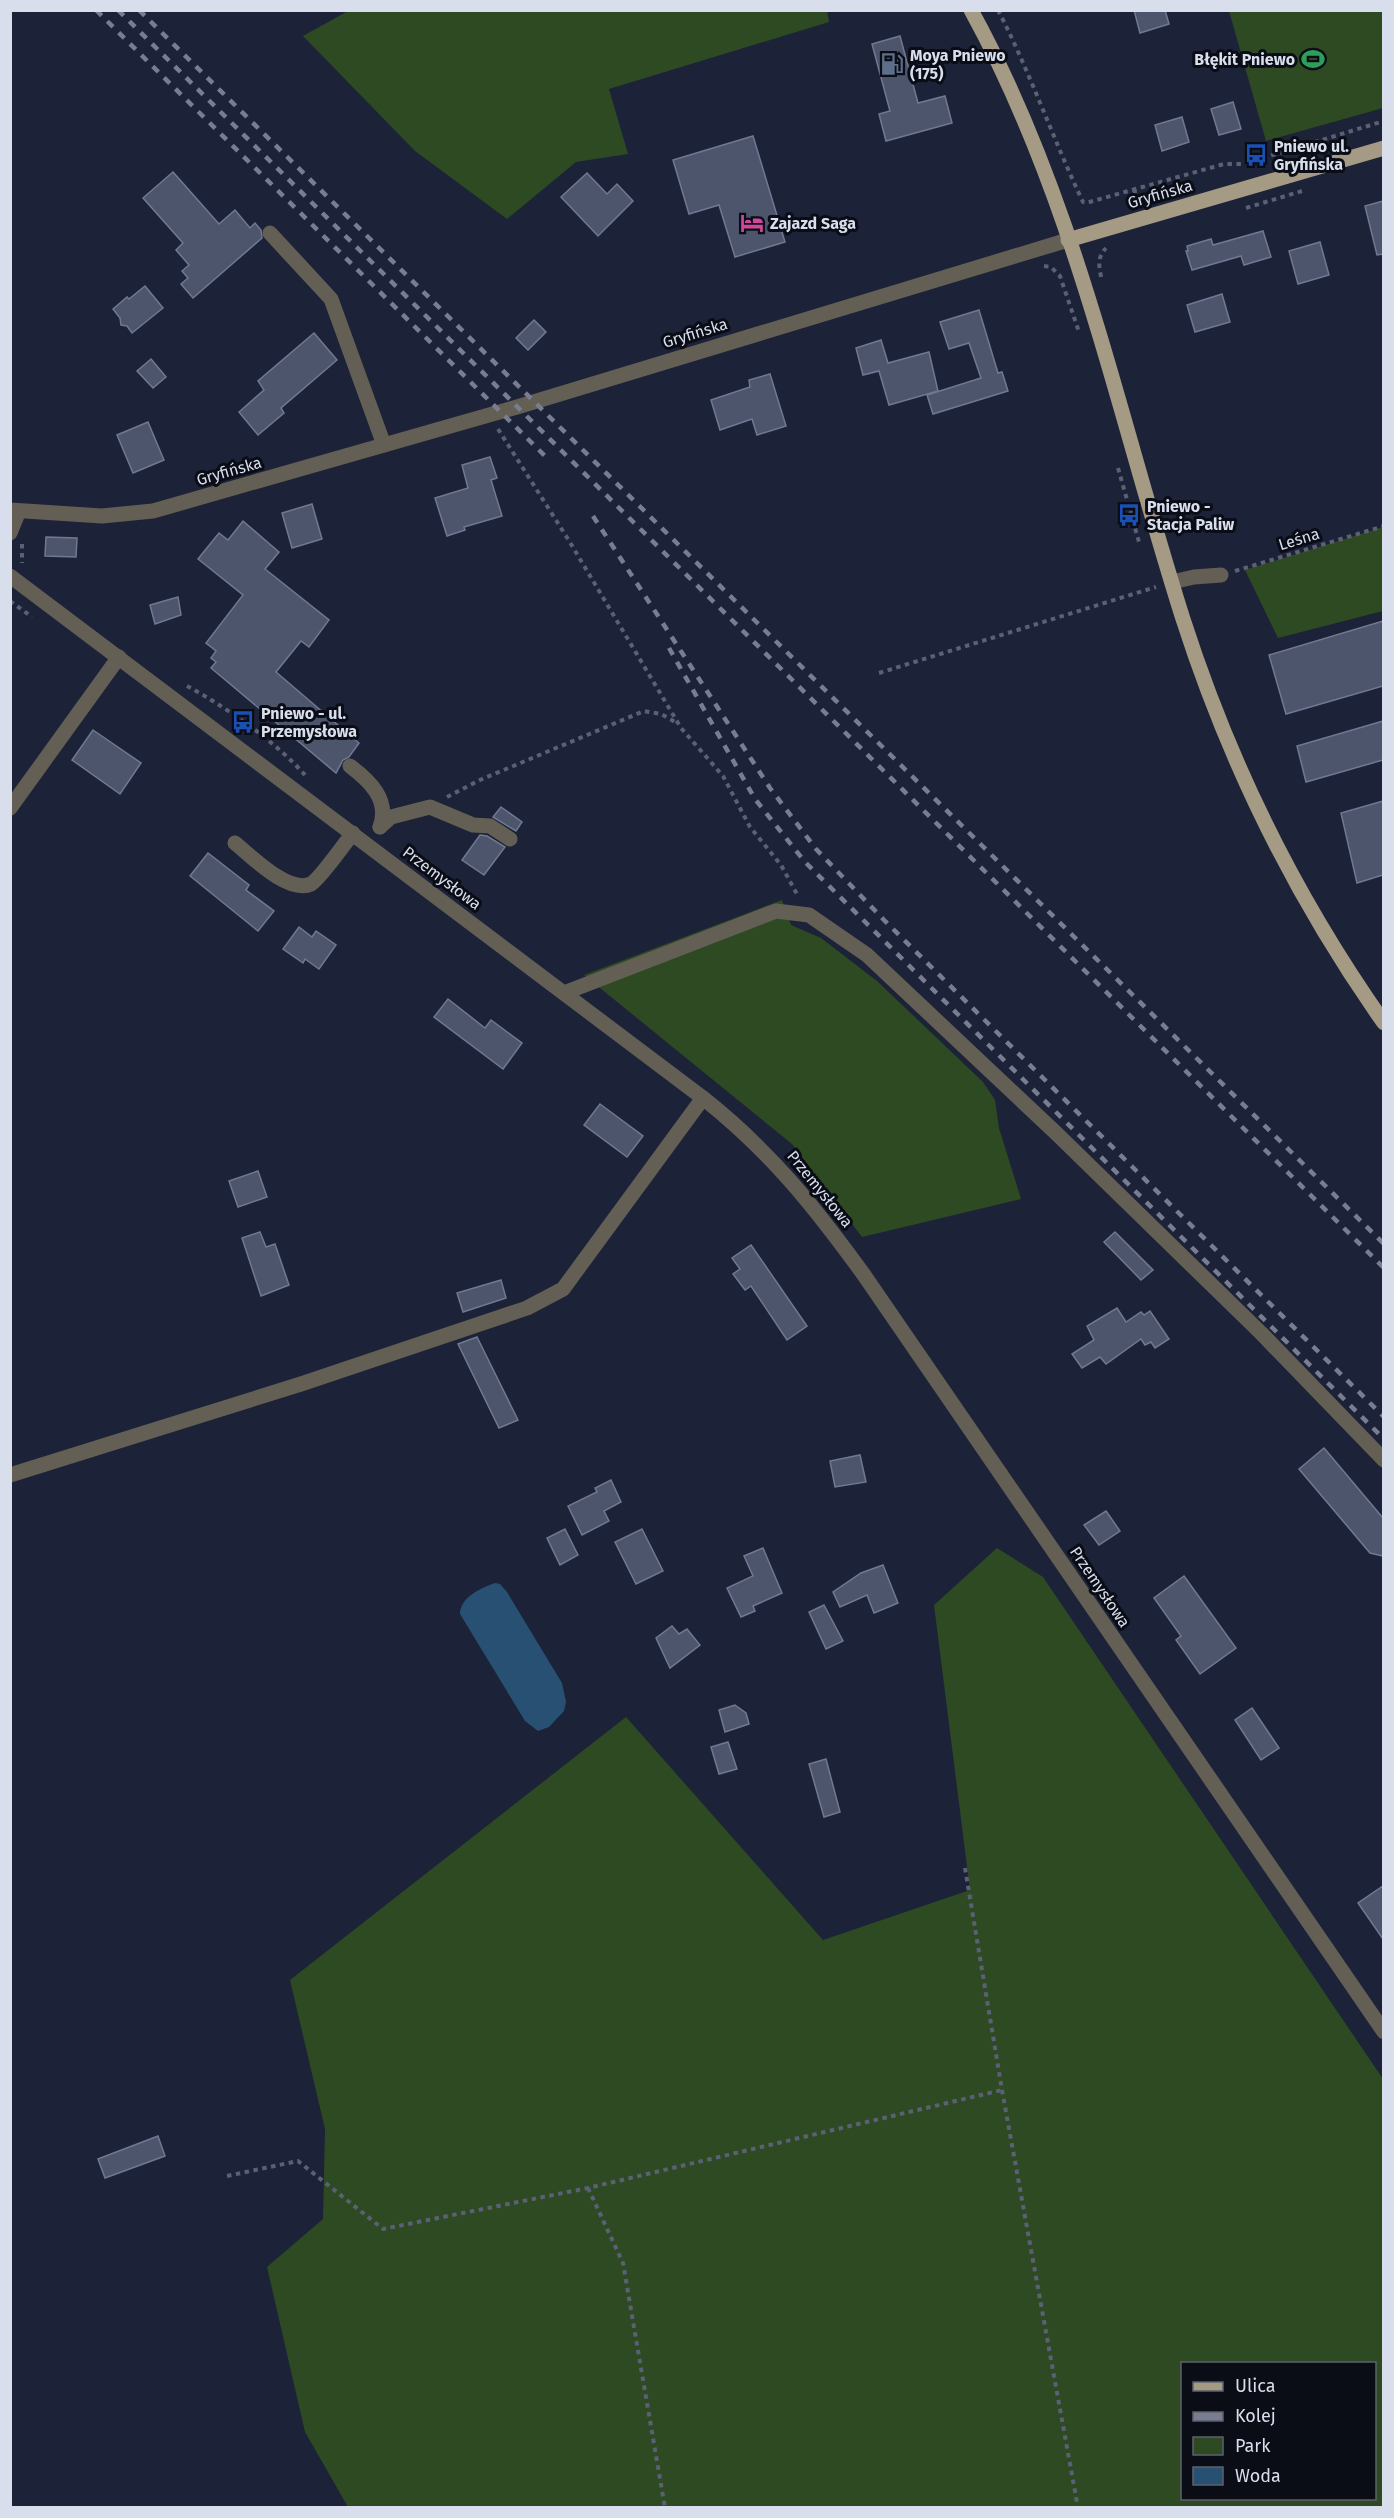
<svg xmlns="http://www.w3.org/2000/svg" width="1394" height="2518" font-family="'Fira Sans',sans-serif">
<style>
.green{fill:#2e4a23;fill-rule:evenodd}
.water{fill:#285073}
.building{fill:#4d556d;stroke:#707992;stroke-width:1.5}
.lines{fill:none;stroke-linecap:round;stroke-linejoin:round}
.path{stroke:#5b6074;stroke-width:4;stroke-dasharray:4.5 4.5;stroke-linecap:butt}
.minor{stroke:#645f54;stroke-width:15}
.major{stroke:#a59a83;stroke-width:15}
.rail{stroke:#787d90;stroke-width:4.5;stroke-dasharray:8 8;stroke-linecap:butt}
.labels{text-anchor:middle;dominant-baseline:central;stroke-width:6;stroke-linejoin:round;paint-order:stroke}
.poi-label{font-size:16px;font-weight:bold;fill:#d9deed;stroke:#0a0d16;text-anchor:start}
.street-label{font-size:16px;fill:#d9deed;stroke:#0a0d16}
</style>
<rect width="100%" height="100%" fill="#1c2238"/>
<g class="green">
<polygon points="348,11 827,10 829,22 609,89 628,154 576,162 507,219 415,151 303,36"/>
<polygon points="1229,11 1383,11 1383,108 1266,141"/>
<polygon points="1383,527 1383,611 1278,638 1245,570"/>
<polygon points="782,900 791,925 821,938 877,981 983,1082 995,1100 999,1128 1021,1199 862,1237 792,1144 584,975"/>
<path d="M997,1548l46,29 340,502v428h-1035l-43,-75 -38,-165 56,-48 2,-90 -35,-149 336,-263 197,223 147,-50 -36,-285zM1182,2364h192v134h-192z"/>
</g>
<path class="water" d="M495,1583l5,1 7,8 55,91 4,19 -2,9 -15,16 -11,4 -13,-10 -65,-107c0,-17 21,-26 35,-31z"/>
<g class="building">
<polygon points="1134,10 1165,10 1169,24 1140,33"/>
<polygon points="900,36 918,103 945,96 952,123 886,141 879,114 890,111 872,44"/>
<polygon points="1233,102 1241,129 1219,135 1211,109"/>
<polygon points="1182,117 1189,142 1162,151 1155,125"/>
<polygon points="753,136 785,242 735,257 719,205 689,214 673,160"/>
<polygon points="173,172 219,224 235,210 250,228 255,223 261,230 262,238 193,298 181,284 188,278 182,271 189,265 176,250 183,243 143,198"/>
<polygon points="587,173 607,194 617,184 633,201 598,236 561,197"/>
<polygon points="1383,201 1383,254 1377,255 1365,206"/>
<polygon points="1263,231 1271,257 1244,265 1241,256 1192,270 1186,251 1188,251 1187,246 1211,239 1213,245"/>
<polygon points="1320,242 1329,275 1298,284 1289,251"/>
<polygon points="145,286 163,308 132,333 127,326 121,325 120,318 113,309 127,297 129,299"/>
<polygon points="1222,294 1230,322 1195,332 1187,305"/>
<polygon points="979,310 998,373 1002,372 1008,391 933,414 927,395 981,378 969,343 949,349 940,322"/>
<polygon points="534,320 546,332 528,350 516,338"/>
<polygon points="314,333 337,360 281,408 284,413 258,435 239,412 264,390 258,381"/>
<polygon points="881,340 888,363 929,352 938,391 889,405 879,371 863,375 856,348"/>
<polygon points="151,359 166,377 153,388 137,371"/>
<polygon points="770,374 786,426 757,435 752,419 720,430 711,400 750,387 749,380"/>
<polygon points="148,422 164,460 133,473 117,435"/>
<polygon points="490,457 497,478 491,480 502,516 464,527 465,530 447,536 435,498 468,488 462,465"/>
<polygon points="312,504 322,539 292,548 282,513"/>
<polygon points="243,521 279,552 265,569 329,620 309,647 301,641 276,672 359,743 349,757 343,760 336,773 211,668 216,662 211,658 216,651 206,643 243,595 198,559 219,533 228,540"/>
<polygon points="46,537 77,538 76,557 45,556"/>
<polygon points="178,597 181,615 155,624 150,605"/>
<polygon points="1383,621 1383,686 1286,714 1269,655"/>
<polygon points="1383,721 1383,760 1306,782 1297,746"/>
<polygon points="93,730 141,763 120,794 72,760"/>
<polygon points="1383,801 1383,875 1357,883 1341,813"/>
<polygon points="501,807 522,822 516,831 493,817"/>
<polygon points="480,835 487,836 505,847 484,875 462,860"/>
<polygon points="208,853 249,885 246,890 274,911 258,931 190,876"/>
<polygon points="299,927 312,937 316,931 336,945 319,969 305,959 303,963 283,949"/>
<polygon points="448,999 485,1028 491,1020 522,1043 503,1069 434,1017"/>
<polygon points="600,1104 643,1136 627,1157 584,1125"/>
<polygon points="258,1171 267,1197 238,1207 229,1181"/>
<polygon points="260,1232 266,1247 275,1244 289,1285 261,1296 242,1238"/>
<polygon points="1115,1232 1153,1270 1141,1280 1104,1242"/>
<polygon points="751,1245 807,1326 787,1340 751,1286 745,1290 733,1274 740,1269 732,1258"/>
<polygon points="501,1280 506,1298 463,1312 457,1293"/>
<polygon points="1117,1308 1126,1322 1141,1312 1144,1315 1150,1311 1169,1339 1155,1348 1151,1342 1145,1345 1141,1339 1106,1364 1100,1357 1082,1368 1072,1354 1094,1340 1087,1326"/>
<polygon points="477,1337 518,1420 499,1428 458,1344"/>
<polygon points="1324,1448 1383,1518 1383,1556 1370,1553 1299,1469"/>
<polygon points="860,1455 866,1482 835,1487 830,1461"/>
<polygon points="611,1480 621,1502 604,1511 609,1521 582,1535 568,1506 597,1492 595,1488"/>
<polygon points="1106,1511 1120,1531 1099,1545 1084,1525"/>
<polygon points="565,1529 578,1555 560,1565 547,1538"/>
<polygon points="642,1529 663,1571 636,1584 615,1542"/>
<polygon points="763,1548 782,1593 753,1606 755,1611 741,1617 727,1588 753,1576 744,1556"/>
<polygon points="883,1565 898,1603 874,1613 867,1595 840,1607 833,1592 861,1573"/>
<polygon points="1184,1576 1236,1648 1200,1674 1176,1640 1181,1636 1154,1598"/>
<polygon points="824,1605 843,1641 826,1649 809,1612"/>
<polygon points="672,1626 679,1634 687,1629 700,1645 670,1668 656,1638"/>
<polygon points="735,1705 746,1713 749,1724 725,1732 719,1710"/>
<polygon points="1252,1708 1279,1748 1261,1760 1235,1720"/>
<polygon points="728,1742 737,1769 719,1774 711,1747"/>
<polygon points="826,1759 840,1812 824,1817 809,1764"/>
<polygon points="1383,1886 1383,1939 1358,1903"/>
<polygon points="158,2136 165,2156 105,2178 98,2159"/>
</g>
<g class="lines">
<g class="path">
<path d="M998,10c32,62 55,129 85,192l3,1 138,-39h19l141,-43"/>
<polyline points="1134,189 1138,202"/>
<polyline points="1246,208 1302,191"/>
<polyline points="1044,266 1051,267 1060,276 1079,332"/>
<path d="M1101,277c-2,-12 -4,-19 5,-29"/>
<polyline points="498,429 568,539 681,728 723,776 750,827 781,865 798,896"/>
<polyline points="1118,468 1139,542"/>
<polyline points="22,544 22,563"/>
<polyline points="1235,571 1384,526"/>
<polyline points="10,601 32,617"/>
<polyline points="879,673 1156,587"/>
<path d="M187,686c39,21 89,56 118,89"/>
<polyline points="447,797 480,780 644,711 661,714 677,723"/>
<polyline points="965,1868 1002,2090 1078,2508"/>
<polyline points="227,2176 298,2161 383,2229 588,2188 1002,2090"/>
<polyline points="588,2188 623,2263 665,2508"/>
</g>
<g class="minor">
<polyline points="270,233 331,299 384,445"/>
<polyline points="10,510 102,516 153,511 517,407 1068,240"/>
<polyline points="10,533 19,511"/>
<path d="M10,576l693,522c67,53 111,108 161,177l520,757"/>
<polyline points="1172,582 1194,577 1221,575"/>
<path d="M350,766c20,15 40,34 30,61"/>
<polyline points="10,808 119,657"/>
<polyline points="380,827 391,817 430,807 473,825 490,826 510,839"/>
<path d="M235,843c16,13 53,51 76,41 9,-5 34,-41 42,-51"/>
<polyline points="564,993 776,911 809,915 867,955 1056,1133 1261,1333 1384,1460"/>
<polyline points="10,1475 301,1384 527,1308 563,1289 703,1098"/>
</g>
<g class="major">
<path d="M971,10c104,189 147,405 212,609 46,143 114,281 201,404"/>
<polyline points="1068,240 1384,148"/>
</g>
<g class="rail">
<polyline points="96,10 548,459"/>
<polyline points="118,10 1384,1268"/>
<polyline points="139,10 1384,1244"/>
<polyline points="593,516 770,788 816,849 884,920 1384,1417"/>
<polyline points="669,648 755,799 805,862 1384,1439"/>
</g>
</g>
<defs>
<g id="stadium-bare" transform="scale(1.8)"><path d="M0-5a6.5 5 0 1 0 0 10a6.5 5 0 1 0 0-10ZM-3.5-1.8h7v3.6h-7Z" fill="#2e9e5b" stroke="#0a0d16" stroke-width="2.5" paint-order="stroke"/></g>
<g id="fuel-bare" transform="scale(1.8)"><path d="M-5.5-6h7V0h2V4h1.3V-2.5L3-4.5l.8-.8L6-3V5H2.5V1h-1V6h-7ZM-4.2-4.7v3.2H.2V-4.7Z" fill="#5c6f8a" stroke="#0a0d16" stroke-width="2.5" paint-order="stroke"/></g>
<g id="bus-bare" transform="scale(1.8)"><path d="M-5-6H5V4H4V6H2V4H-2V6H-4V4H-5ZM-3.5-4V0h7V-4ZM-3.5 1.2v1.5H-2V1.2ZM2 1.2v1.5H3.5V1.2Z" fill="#1a4fb4" stroke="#0a0d16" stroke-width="2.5" paint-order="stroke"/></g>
<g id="hotel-bare" transform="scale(1.8)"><path d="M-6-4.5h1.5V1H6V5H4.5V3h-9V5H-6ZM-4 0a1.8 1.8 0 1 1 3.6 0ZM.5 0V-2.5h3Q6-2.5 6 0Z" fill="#d1479c" stroke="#0a0d16" stroke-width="2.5" paint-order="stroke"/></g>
</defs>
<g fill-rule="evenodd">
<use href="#stadium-bare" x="1313" y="59"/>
<use href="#fuel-bare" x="892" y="64"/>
<use href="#bus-bare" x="1256" y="155"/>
<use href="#hotel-bare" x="752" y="223"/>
<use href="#bus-bare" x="1129" y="515"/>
<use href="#bus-bare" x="243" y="722"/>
</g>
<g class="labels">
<g class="poi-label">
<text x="910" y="55">Moya Pniewo<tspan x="910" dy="18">(175)</tspan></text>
<text x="1295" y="59" text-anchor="end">Błękit Pniewo</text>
<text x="1274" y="146">Pniewo ul.<tspan x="1274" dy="18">Gryfińska</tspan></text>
<text x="770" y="223">Zajazd Saga</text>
<text x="1147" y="506">Pniewo -<tspan x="1147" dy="18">Stacja Paliw</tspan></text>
<text x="261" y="713">Pniewo - ul.<tspan x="261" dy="18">Przemysłowa</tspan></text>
</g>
<g class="street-label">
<text transform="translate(1160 194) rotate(-16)">Gryfińska</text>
<text transform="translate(695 333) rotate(-17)">Gryfińska</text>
<text transform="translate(229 471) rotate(-16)">Gryfińska</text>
<text transform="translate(1299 539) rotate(-17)">Leśna</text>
<text transform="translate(442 878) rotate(37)">Przemysłowa</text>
<text transform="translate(820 1189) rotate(51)">Przemysłowa</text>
<text transform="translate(1100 1587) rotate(56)">Przemysłowa</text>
</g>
</g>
<rect width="1394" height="2518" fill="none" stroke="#d9deed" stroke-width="24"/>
<rect x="1181" y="2362" width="195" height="138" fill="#0a0d16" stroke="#5d616c" stroke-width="1.5"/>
<rect x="1193" y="2382" width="30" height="9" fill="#a59a83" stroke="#5d616c" stroke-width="1.5"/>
<text x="1235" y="2392" font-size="18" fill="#d9deed">Ulica</text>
<rect x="1193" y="2412" width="30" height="9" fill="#787d90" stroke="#5d616c" stroke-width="1.5"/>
<text x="1235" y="2422" font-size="18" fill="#d9deed">Kolej</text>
<rect x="1193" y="2437" width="30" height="18" fill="#2e4a23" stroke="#5d616c" stroke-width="1.5"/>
<text x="1235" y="2452" font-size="18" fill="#d9deed">Park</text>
<rect x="1193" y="2467" width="30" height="18" fill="#285073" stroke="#5d616c" stroke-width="1.5"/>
<text x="1235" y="2482" font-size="18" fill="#d9deed">Woda</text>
</svg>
